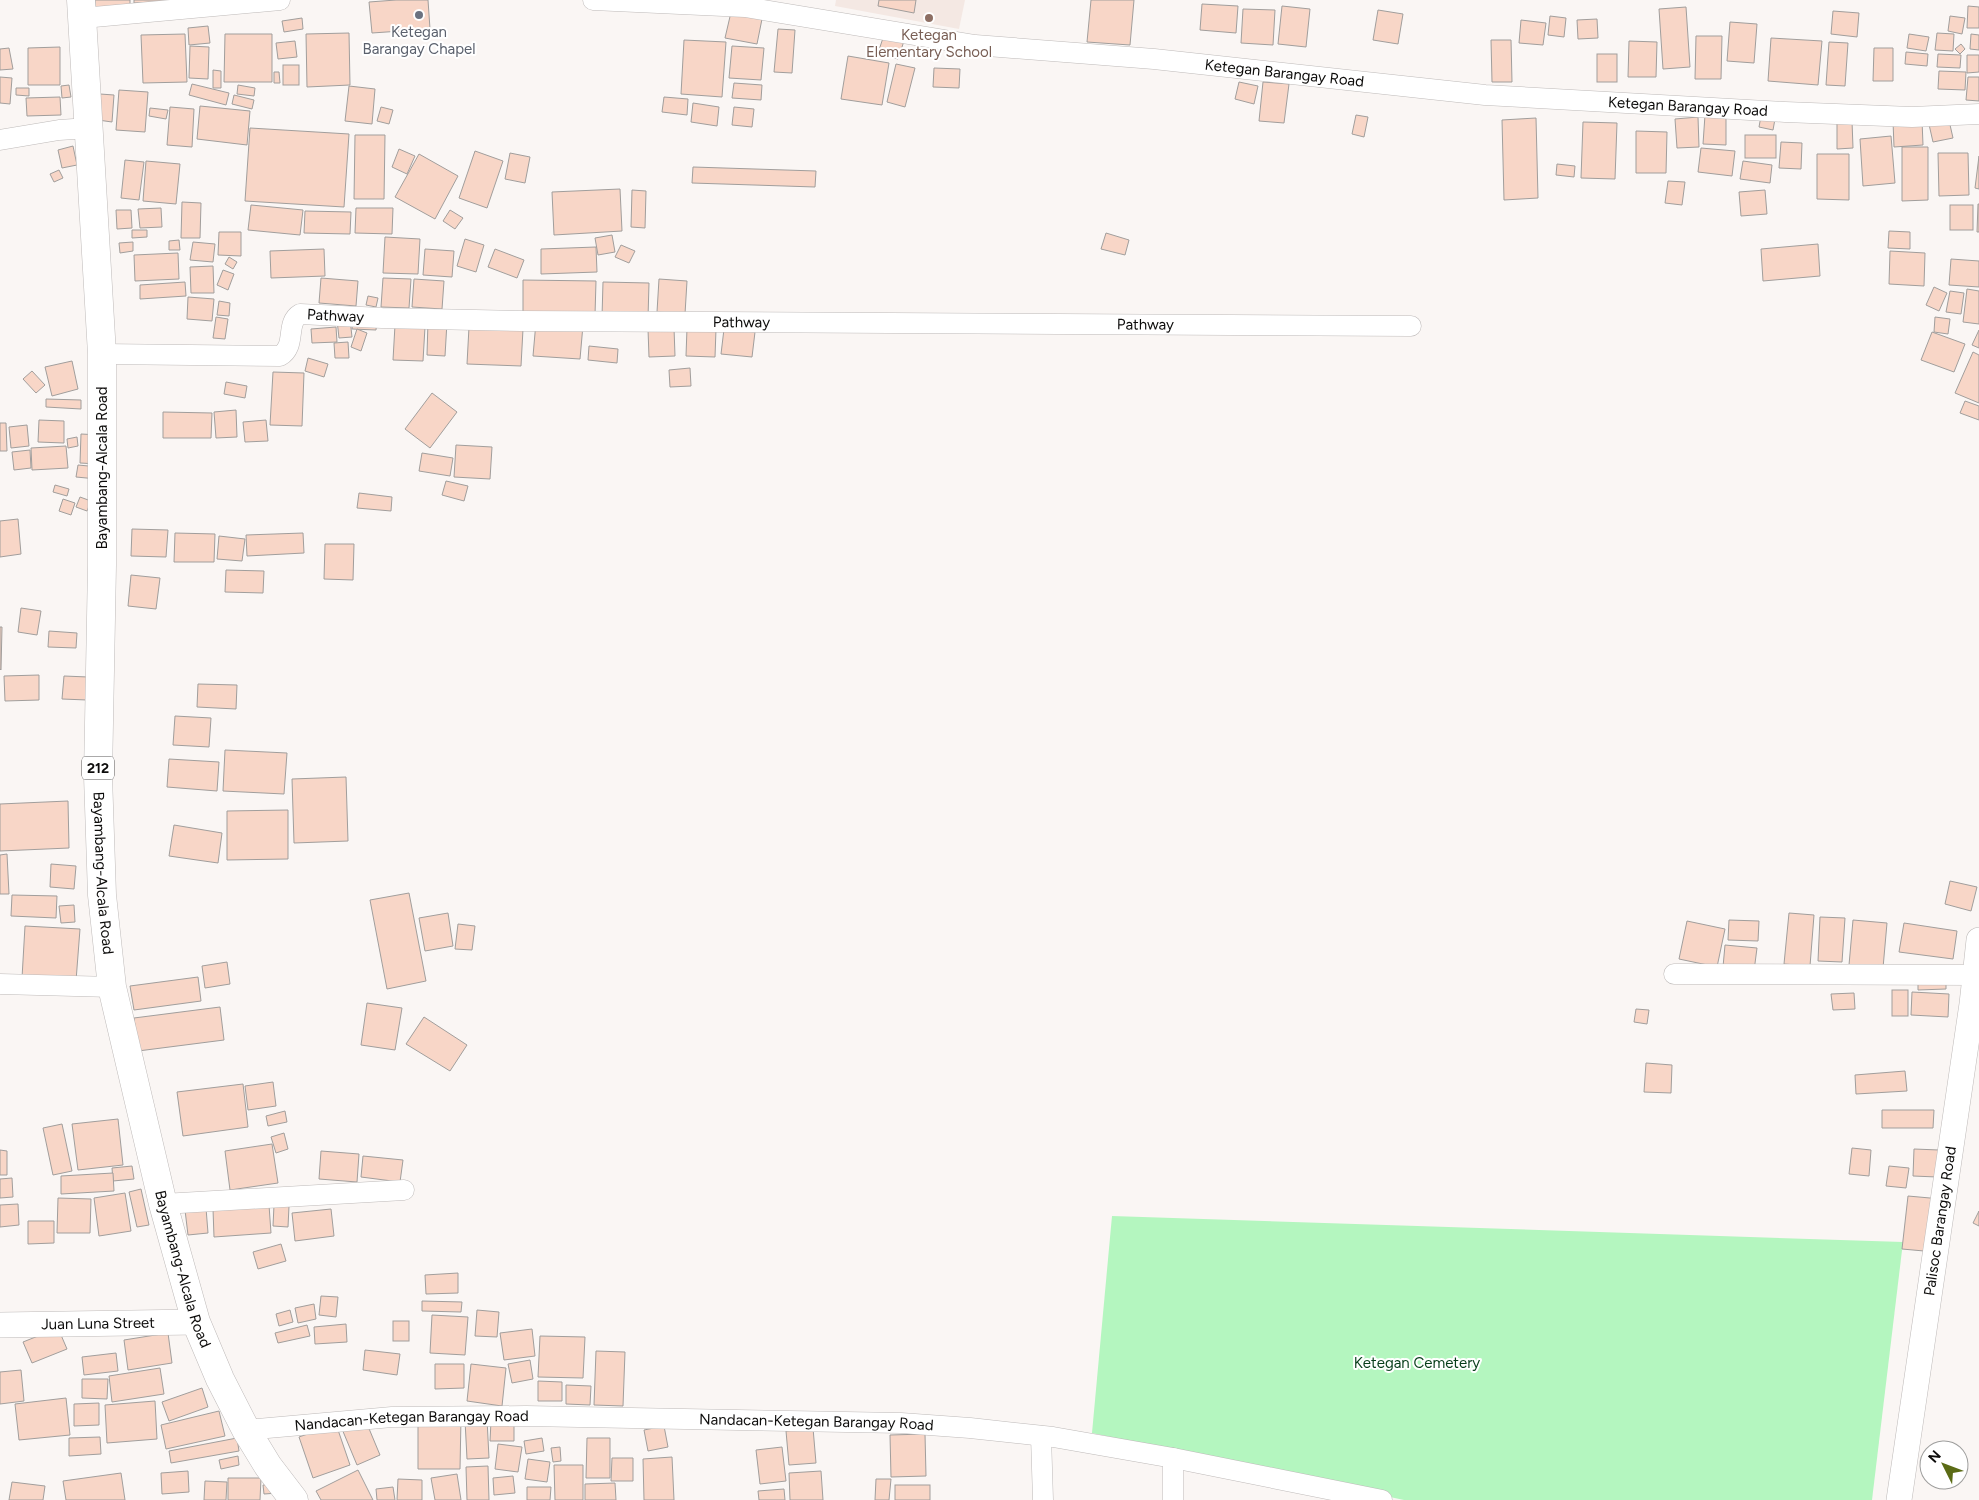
<svg xmlns="http://www.w3.org/2000/svg" width="1979" height="1500" font-family="Figtree,sans-serif">
<style>
.built{fill:#f4e8e3}
.green{fill:#b4f6bf}
.building{fill:#f8d6c7;stroke:#a19e9c}
.lines{fill:none;stroke-linecap:round;stroke-linejoin:round}
.minor-casing{stroke:#bebab9;stroke-width:21}
.tertiary-casing{stroke:#bebab9;stroke-width:26}
.primary-casing{stroke:#bebab9;stroke-width:29}
.minor{stroke:#fff;stroke-width:20}
.tertiary{stroke:#fff;stroke-width:25}
.primary{stroke:#fff;stroke-width:28}
.worship-dot{fill:#6b7280;stroke:#fff;stroke-width:2}
.education-dot{fill:#8d6e63;stroke:#fff;stroke-width:2}
.labels{text-anchor:middle;dominant-baseline:central;stroke-width:4;stroke-linejoin:round;paint-order:stroke}
.shield{fill:#fff;stroke:#565554;stroke-width:1}
.shield-label{font-size:14px;font-weight:bold;fill:#0d0c0b}
.worship-label{font-size:15px;fill:#5b616d;stroke:#fff}
.education-label{font-size:15px;fill:#785e54;stroke:#fff}
.street-label{font-size:15px;fill:#0d0c0b;stroke:#fff}
.park-label{font-size:15px;fill:#063d19;stroke:#fff}
</style>
<rect width="100%" height="100%" fill="#faf6f4"/>
<polygon class="built" points="836,0 965,0 959,29 835,6"/>
<polygon class="green" points="1112,1216 1903,1242 1872,1500 1404,1500 1092,1433"/>
<g class="building">
<polygon points="95,0 130,0 130,9 96,11"/>
<polygon points="134,0 191,0 134,3"/>
<polygon points="396,0 428,0 430,29 372,33 369,2"/>
<polygon points="879,0 916,0 914,13 878,6"/>
<polygon points="1091,0 1134,0 1130,45 1087,42"/>
<polygon points="1202,4 1238,6 1236,33 1200,30"/>
<polygon points="1282,6 1310,9 1306,47 1278,44"/>
<polygon points="1968,6 1979,7 1979,28 1967,28"/>
<polygon points="1686,7 1690,67 1663,69 1659,9"/>
<polygon points="732,8 763,14 757,44 725,38"/>
<polygon points="1243,9 1275,10 1273,45 1241,43"/>
<polygon points="1378,10 1403,14 1398,44 1373,40"/>
<polygon points="1833,11 1859,13 1857,37 1831,34"/>
<polygon points="1550,16 1566,18 1564,37 1548,35"/>
<polygon points="1950,16 1965,18 1962,34 1948,31"/>
<polygon points="302,18 303,29 284,32 282,21"/>
<polygon points="1597,19 1598,38 1578,39 1577,20"/>
<polygon points="1521,20 1546,23 1543,45 1519,43"/>
<polygon points="1730,22 1757,24 1754,63 1727,61"/>
<polygon points="208,26 210,43 189,45 188,28"/>
<polygon points="778,29 795,30 792,73 774,72"/>
<polygon points="885,32 905,38 898,59 878,53"/>
<polygon points="349,33 350,85 307,87 306,34"/>
<polygon points="1937,33 1954,34 1953,51 1935,50"/>
<polygon points="185,34 187,82 143,83 141,35"/>
<polygon points="225,34 272,34 272,82 224,82"/>
<polygon points="1909,34 1929,37 1926,51 1907,48"/>
<polygon points="1971,34 1979,35 1979,50 1970,49"/>
<polygon points="1696,36 1722,36 1721,79 1695,79"/>
<polygon points="1771,38 1822,41 1818,85 1768,81"/>
<polygon points="684,40 726,42 722,97 681,94"/>
<polygon points="1491,40 1511,40 1512,82 1492,82"/>
<polygon points="295,41 297,57 278,59 276,43"/>
<polygon points="1629,41 1657,42 1656,77 1628,77"/>
<polygon points="1829,42 1848,43 1845,86 1826,85"/>
<polygon points="1961,44 1965,49 1960,54 1955,49"/>
<polygon points="190,46 209,47 208,79 189,78"/>
<polygon points="732,46 764,48 761,80 729,78"/>
<polygon points="60,47 60,85 28,85 28,48"/>
<polygon points="9,48 13,69 0,70 0,49"/>
<polygon points="1874,48 1893,48 1893,81 1873,81"/>
<polygon points="1906,52 1928,54 1927,66 1905,64"/>
<rect x="1597" y="54" width="20" height="28"/>
<polygon points="1938,54 1961,55 1960,68 1937,67"/>
<polygon points="1967,55 1979,55 1979,72 1967,73"/>
<polygon points="848,56 889,63 882,105 841,99"/>
<polygon points="896,64 915,68 905,107 887,102"/>
<rect x="283" y="65" width="16" height="20"/>
<polygon points="934,68 960,69 959,88 933,87"/>
<polygon points="213,70 221,71 221,88 213,88"/>
<polygon points="1939,71 1966,72 1965,90 1938,89"/>
<polygon points="274,72 279,72 280,83 274,83"/>
<polygon points="0,77 12,78 10,104 0,103"/>
<polygon points="1968,77 1979,77 1979,101 1966,100"/>
<polygon points="1239,82 1258,86 1254,104 1235,99"/>
<polygon points="1263,82 1289,84 1284,123 1259,121"/>
<polygon points="734,83 762,85 761,100 732,98"/>
<polygon points="192,84 229,93 226,105 189,95"/>
<polygon points="69,85 71,97 62,98 61,86"/>
<polygon points="238,85 255,88 254,96 237,94"/>
<polygon points="349,86 375,89 372,124 345,121"/>
<polygon points="16,88 29,88 29,96 16,95"/>
<polygon points="119,90 148,92 145,132 116,130"/>
<polygon points="100,94 114,95 112,122 98,120"/>
<polygon points="234,95 254,100 252,109 232,104"/>
<polygon points="60,97 61,115 27,116 26,98"/>
<polygon points="664,97 688,99 687,115 662,112"/>
<polygon points="693,103 719,107 717,126 691,122"/>
<polygon points="200,106 250,111 247,145 197,139"/>
<polygon points="170,107 194,109 192,147 167,145"/>
<polygon points="381,107 393,110 389,124 377,121"/>
<polygon points="734,107 754,109 752,127 732,125"/>
<polygon points="150,108 168,110 166,119 149,116"/>
<polygon points="1356,115 1368,117 1364,137 1352,134"/>
<polygon points="1705,115 1726,116 1726,145 1703,144"/>
<polygon points="1761,116 1775,119 1773,130 1759,127"/>
<polygon points="1948,116 1953,138 1933,142 1928,120"/>
<polygon points="1698,117 1699,147 1677,148 1675,119"/>
<polygon points="1536,118 1538,198 1504,200 1502,120"/>
<polygon points="1922,120 1923,145 1894,147 1893,121"/>
<polygon points="1852,121 1853,148 1837,149 1837,122"/>
<polygon points="1583,122 1617,123 1615,179 1581,178"/>
<polygon points="250,128 349,134 344,207 245,201"/>
<polygon points="1636,131 1667,132 1666,173 1636,173"/>
<polygon points="355,135 385,135 384,199 354,199"/>
<rect x="1745" y="135" width="31" height="23"/>
<polygon points="1891,136 1895,183 1863,186 1860,139"/>
<polygon points="1781,142 1802,143 1801,169 1779,168"/>
<polygon points="73,146 77,165 62,168 58,150"/>
<polygon points="1902,147 1928,147 1928,200 1902,201"/>
<polygon points="1701,148 1735,151 1732,176 1698,172"/>
<polygon points="399,149 415,156 407,174 392,167"/>
<polygon points="475,151 503,161 487,208 459,198"/>
<polygon points="510,153 530,157 525,183 505,179"/>
<polygon points="1938,153 1968,153 1969,195 1939,196"/>
<polygon points="419,154 458,176 435,219 395,197"/>
<polygon points="1817,154 1849,154 1849,200 1817,199"/>
<polygon points="1979,156 1979,189 1975,188"/>
<polygon points="125,160 144,162 139,200 121,198"/>
<polygon points="146,161 180,164 176,204 143,201"/>
<polygon points="1743,161 1772,165 1770,183 1740,179"/>
<polygon points="1557,164 1575,166 1574,177 1556,175"/>
<polygon points="693,167 816,171 815,187 692,183"/>
<polygon points="59,170 63,178 54,182 50,174"/>
<polygon points="1668,181 1685,182 1682,205 1665,203"/>
<polygon points="620,189 622,231 554,235 552,192"/>
<polygon points="632,190 646,191 645,228 631,227"/>
<polygon points="1765,190 1767,214 1741,216 1739,192"/>
<polygon points="182,202 201,203 200,238 181,238"/>
<polygon points="1978,204 1979,204 1979,232 1977,232"/>
<polygon points="251,205 303,210 300,235 248,230"/>
<rect x="1950" y="205" width="23" height="25"/>
<polygon points="161,208 162,227 140,228 138,209"/>
<polygon points="356,208 393,208 392,234 355,233"/>
<polygon points="116,210 131,210 132,228 117,229"/>
<polygon points="450,210 463,218 455,229 443,221"/>
<polygon points="305,211 351,212 350,234 304,233"/>
<polygon points="132,230 147,230 147,237 132,238"/>
<polygon points="1889,231 1910,232 1910,249 1888,248"/>
<polygon points="219,232 241,232 241,256 218,255"/>
<polygon points="1106,233 1129,240 1125,255 1101,249"/>
<polygon points="612,235 615,252 598,255 595,238"/>
<polygon points="385,237 420,239 418,274 383,273"/>
<polygon points="465,239 484,245 476,272 457,266"/>
<polygon points="179,240 180,250 169,250 169,241"/>
<polygon points="133,242 133,251 120,253 119,243"/>
<polygon points="193,242 215,244 213,262 190,260"/>
<polygon points="1818,244 1820,276 1763,281 1761,249"/>
<polygon points="621,245 635,251 629,263 615,257"/>
<polygon points="596,247 597,272 541,274 541,249"/>
<polygon points="324,249 325,276 271,278 270,251"/>
<polygon points="425,249 454,251 452,277 423,275"/>
<polygon points="495,249 524,260 517,278 488,267"/>
<polygon points="1890,251 1925,253 1924,286 1889,284"/>
<polygon points="178,253 179,279 135,281 134,255"/>
<polygon points="229,257 237,262 233,269 225,264"/>
<polygon points="1951,259 1979,261 1979,287 1949,285"/>
<polygon points="213,266 214,293 191,293 190,267"/>
<polygon points="223,270 234,274 228,290 217,285"/>
<polygon points="321,278 358,281 356,306 319,303"/>
<polygon points="383,278 411,279 409,308 381,307"/>
<polygon points="414,279 444,281 442,309 412,307"/>
<polygon points="659,279 687,281 685,314 657,312"/>
<polygon points="523,280 596,281 595,315 523,314"/>
<polygon points="185,282 186,296 140,299 140,285"/>
<polygon points="603,282 649,283 648,318 602,317"/>
<polygon points="1934,287 1947,293 1939,311 1926,305"/>
<polygon points="1967,289 1979,291 1979,324 1963,322"/>
<polygon points="1950,291 1964,293 1961,314 1946,312"/>
<polygon points="368,296 378,298 376,307 366,305"/>
<polygon points="188,297 214,299 212,321 187,319"/>
<polygon points="219,301 230,303 229,316 217,315"/>
<polygon points="216,317 228,319 225,339 213,338"/>
<polygon points="1935,317 1950,319 1948,334 1934,332"/>
<polygon points="353,318 377,319 376,330 352,329"/>
<polygon points="350,319 352,337 339,338 337,320"/>
<polygon points="428,321 447,322 445,356 427,355"/>
<polygon points="536,322 583,325 580,359 533,356"/>
<polygon points="395,325 425,327 423,361 393,360"/>
<polygon points="336,327 337,342 312,343 311,329"/>
<polygon points="469,327 523,329 521,366 467,364"/>
<polygon points="674,328 675,356 649,357 648,329"/>
<polygon points="687,328 716,329 715,357 686,356"/>
<polygon points="357,329 367,333 361,351 351,347"/>
<polygon points="724,329 755,332 752,357 721,354"/>
<polygon points="1979,330 1979,348 1972,345"/>
<polygon points="1932,332 1965,344 1954,372 1921,360"/>
<polygon points="348,342 349,358 335,358 334,343"/>
<polygon points="589,346 618,349 617,363 588,360"/>
<polygon points="1973,352 1979,355 1979,403 1955,393"/>
<polygon points="308,358 328,364 324,377 305,371"/>
<polygon points="72,361 78,389 52,396 45,367"/>
<polygon points="690,368 691,386 670,387 669,370"/>
<polygon points="32,371 45,385 36,393 23,379"/>
<polygon points="273,372 304,373 302,426 270,425"/>
<polygon points="226,382 247,386 245,398 224,394"/>
<polygon points="432,393 457,412 430,448 405,429"/>
<polygon points="46,399 81,400 81,409 46,407"/>
<polygon points="1965,401 1979,406 1979,420 1960,413"/>
<polygon points="236,410 237,437 216,438 214,412"/>
<polygon points="163,412 212,413 211,438 163,438"/>
<polygon points="39,420 64,421 64,443 38,442"/>
<polygon points="266,420 268,441 245,442 243,422"/>
<polygon points="0,423 6,423 7,451 0,451"/>
<polygon points="27,425 29,446 11,448 9,427"/>
<polygon points="81,434 100,435 98,464 80,463"/>
<polygon points="77,437 78,446 68,448 67,439"/>
<polygon points="456,445 492,447 490,479 454,477"/>
<polygon points="66,446 68,468 32,470 31,448"/>
<polygon points="30,450 31,468 14,470 12,452"/>
<polygon points="422,453 453,458 450,476 419,471"/>
<polygon points="78,465 99,467 97,479 76,477"/>
<polygon points="446,481 468,486 464,501 442,495"/>
<polygon points="55,485 69,489 67,496 53,492"/>
<polygon points="359,493 392,497 391,511 357,508"/>
<polygon points="80,497 91,501 87,511 76,507"/>
<polygon points="63,499 75,503 71,515 59,511"/>
<polygon points="18,519 21,554 0,557 0,521"/>
<polygon points="132,529 168,530 166,557 131,556"/>
<polygon points="175,533 215,534 214,562 174,562"/>
<polygon points="303,533 304,553 247,556 246,535"/>
<polygon points="219,536 245,539 242,561 217,559"/>
<polygon points="325,544 354,544 353,580 324,579"/>
<polygon points="226,570 264,571 263,593 225,592"/>
<polygon points="131,575 160,578 156,609 128,606"/>
<polygon points="21,608 41,611 37,635 18,632"/>
<polygon points="0,627 2,627 1,670 0,669"/>
<polygon points="49,631 77,633 76,648 48,647"/>
<polygon points="39,675 39,700 5,701 4,676"/>
<polygon points="64,676 88,677 87,700 62,699"/>
<polygon points="198,684 237,685 236,709 197,707"/>
<polygon points="175,716 211,718 209,747 173,745"/>
<polygon points="225,750 287,753 284,794 223,791"/>
<polygon points="169,759 219,762 217,791 167,787"/>
<polygon points="346,777 348,841 294,843 292,779"/>
<polygon points="68,801 69,848 0,851 0,804"/>
<polygon points="288,810 288,859 227,860 227,811"/>
<polygon points="174,825 222,833 218,863 169,856"/>
<polygon points="7,854 9,894 0,894 0,855"/>
<polygon points="51,864 76,866 74,889 50,887"/>
<polygon points="1950,881 1977,887 1971,911 1945,904"/>
<polygon points="409,893 426,981 387,989 370,900"/>
<polygon points="12,895 57,896 56,918 11,916"/>
<polygon points="74,905 75,922 61,923 59,906"/>
<polygon points="448,913 453,946 425,951 419,918"/>
<polygon points="1789,913 1814,915 1810,966 1784,964"/>
<polygon points="1820,917 1845,918 1842,962 1818,961"/>
<polygon points="1729,920 1759,921 1758,941 1728,940"/>
<polygon points="1853,920 1887,923 1883,968 1849,965"/>
<polygon points="1687,921 1725,929 1717,967 1679,959"/>
<polygon points="1904,923 1957,931 1953,959 1899,952"/>
<polygon points="458,924 475,926 472,950 455,949"/>
<polygon points="25,926 80,929 76,981 22,978"/>
<polygon points="1725,945 1757,948 1754,971 1723,967"/>
<polygon points="227,962 230,984 205,988 202,966"/>
<polygon points="198,977 201,1001 134,1010 130,986"/>
<polygon points="1946,980 1946,989 1918,990 1918,981"/>
<rect x="1892" y="990" width="16" height="26"/>
<polygon points="1912,992 1949,994 1948,1017 1911,1015"/>
<polygon points="1854,993 1855,1009 1833,1010 1831,994"/>
<polygon points="367,1003 402,1008 395,1050 361,1045"/>
<polygon points="220,1007 224,1040 138,1051 134,1018"/>
<polygon points="1636,1009 1649,1010 1647,1024 1634,1022"/>
<polygon points="424,1017 467,1045 450,1071 406,1044"/>
<polygon points="1646,1063 1672,1065 1671,1093 1644,1092"/>
<polygon points="1905,1071 1907,1091 1856,1094 1855,1075"/>
<polygon points="273,1082 276,1106 248,1110 245,1086"/>
<polygon points="243,1084 248,1127 183,1136 177,1092"/>
<polygon points="1882,1110 1934,1110 1933,1128 1882,1128"/>
<polygon points="285,1111 287,1122 268,1126 266,1116"/>
<polygon points="118,1119 123,1165 78,1170 72,1124"/>
<polygon points="62,1124 72,1171 53,1175 43,1128"/>
<polygon points="284,1133 288,1149 276,1153 271,1137"/>
<polygon points="272,1144 278,1183 230,1190 225,1151"/>
<polygon points="1852,1148 1871,1150 1869,1176 1849,1174"/>
<polygon points="1914,1149 1939,1150 1937,1177 1913,1176"/>
<polygon points="0,1150 7,1151 7,1175 0,1175"/>
<polygon points="321,1151 359,1154 357,1182 319,1179"/>
<polygon points="363,1156 403,1160 400,1182 361,1177"/>
<polygon points="132,1166 134,1179 113,1181 112,1168"/>
<polygon points="1889,1166 1909,1168 1906,1188 1886,1186"/>
<polygon points="113,1173 114,1191 61,1194 61,1176"/>
<polygon points="12,1178 13,1197 0,1198 0,1179"/>
<polygon points="141,1189 149,1225 137,1227 129,1192"/>
<polygon points="125,1193 131,1231 99,1236 94,1198"/>
<polygon points="1908,1196 1941,1199 1935,1252 1902,1249"/>
<polygon points="58,1198 91,1199 90,1233 57,1233"/>
<polygon points="18,1204 19,1225 0,1227 0,1205"/>
<polygon points="269,1205 271,1233 214,1237 213,1209"/>
<polygon points="274,1205 289,1206 288,1227 273,1226"/>
<polygon points="206,1208 208,1233 188,1235 185,1210"/>
<polygon points="331,1209 334,1236 295,1241 292,1213"/>
<polygon points="1979,1211 1979,1226 1973,1223"/>
<polygon points="28,1221 54,1221 54,1243 28,1244"/>
<polygon points="281,1244 286,1261 258,1269 253,1252"/>
<polygon points="458,1273 458,1293 426,1294 425,1275"/>
<polygon points="321,1296 338,1297 336,1317 319,1315"/>
<polygon points="422,1301 462,1302 461,1312 422,1311"/>
<polygon points="314,1304 316,1319 298,1323 295,1308"/>
<polygon points="290,1310 293,1322 279,1326 276,1314"/>
<polygon points="477,1310 499,1312 497,1337 475,1336"/>
<polygon points="432,1315 468,1317 465,1355 430,1353"/>
<rect x="393" y="1321" width="16" height="20"/>
<polygon points="346,1324 347,1342 315,1344 314,1327"/>
<polygon points="307,1325 310,1336 278,1343 275,1333"/>
<polygon points="58,1328 67,1349 32,1363 23,1342"/>
<polygon points="532,1329 535,1356 504,1360 500,1333"/>
<polygon points="168,1333 172,1363 128,1370 124,1340"/>
<polygon points="540,1336 585,1337 583,1378 538,1377"/>
<polygon points="365,1350 400,1354 397,1375 363,1370"/>
<polygon points="596,1351 625,1352 623,1406 594,1405"/>
<polygon points="116,1353 118,1371 84,1375 82,1357"/>
<polygon points="530,1360 533,1379 512,1383 508,1364"/>
<polygon points="435,1364 464,1364 464,1388 435,1389"/>
<polygon points="471,1364 506,1368 502,1406 467,1401"/>
<polygon points="160,1368 164,1394 112,1402 109,1376"/>
<polygon points="21,1370 24,1401 0,1404 0,1372"/>
<polygon points="82,1379 108,1379 107,1399 82,1398"/>
<polygon points="538,1381 562,1382 562,1401 538,1401"/>
<polygon points="566,1385 591,1386 590,1405 566,1404"/>
<polygon points="202,1388 208,1407 169,1421 162,1402"/>
<polygon points="66,1398 70,1435 19,1440 15,1404"/>
<polygon points="155,1401 157,1439 107,1443 105,1405"/>
<polygon points="99,1403 99,1425 74,1426 74,1404"/>
<polygon points="219,1411 225,1436 166,1449 161,1425"/>
<polygon points="418,1418 461,1418 460,1469 418,1469"/>
<polygon points="365,1419 380,1455 357,1465 342,1429"/>
<polygon points="487,1419 489,1458 467,1459 465,1420"/>
<polygon points="491,1421 514,1421 514,1441 490,1441"/>
<polygon points="336,1424 350,1465 313,1478 299,1437"/>
<polygon points="664,1426 668,1447 648,1451 644,1430"/>
<polygon points="813,1428 816,1463 789,1465 786,1431"/>
<polygon points="925,1434 926,1476 891,1477 890,1435"/>
<polygon points="100,1437 101,1454 69,1456 69,1438"/>
<polygon points="237,1438 239,1451 171,1463 169,1451"/>
<polygon points="542,1438 544,1451 526,1454 524,1441"/>
<polygon points="587,1438 610,1438 610,1478 586,1478"/>
<polygon points="498,1444 522,1447 518,1472 495,1469"/>
<polygon points="560,1447 561,1461 553,1462 551,1448"/>
<polygon points="782,1447 786,1481 760,1484 756,1450"/>
<polygon points="238,1456 239,1465 221,1469 219,1460"/>
<polygon points="672,1457 674,1500 644,1500 643,1459"/>
<polygon points="612,1458 633,1458 633,1481 611,1481"/>
<polygon points="528,1459 550,1462 547,1482 525,1479"/>
<polygon points="554,1465 583,1465 583,1500 555,1500"/>
<polygon points="488,1466 489,1500 467,1500 466,1467"/>
<polygon points="358,1470 373,1500 321,1500 316,1491"/>
<polygon points="188,1471 189,1492 162,1494 161,1473"/>
<polygon points="821,1471 823,1500 790,1500 789,1473"/>
<polygon points="121,1473 125,1500 66,1500 63,1481"/>
<polygon points="457,1474 461,1500 435,1500 431,1478"/>
<polygon points="513,1476 515,1493 494,1495 493,1478"/>
<polygon points="228,1478 261,1478 260,1500 228,1500"/>
<polygon points="398,1479 422,1480 422,1500 397,1500"/>
<polygon points="876,1479 891,1479 889,1500 875,1500"/>
<polygon points="205,1481 227,1482 226,1500 204,1500"/>
<polygon points="12,1482 45,1486 43,1500 9,1500"/>
<polygon points="615,1483 616,1500 585,1500 585,1484"/>
<polygon points="277,1484 278,1493 264,1494 263,1485"/>
<rect x="895" y="1485" width="35" height="15"/>
<polygon points="393,1487 395,1500 377,1500 376,1489"/>
<polygon points="527,1487 551,1487 550,1500 527,1500"/>
<polygon points="784,1489 785,1500 759,1500 758,1491"/>
</g>
<g class="lines">
<g class="minor-casing">
<g id="minor">
<path id="s1" d="M593,0l152,7 230,38 179,14 331,36 300,17 127,5 67,-3"/>
<polyline points="83,18 280,0"/>
<polyline points="0,140 59,130 89,128"/>
<path id="s2" d="M102,354l178,2c17,-10 5,-33 20,-42l82,4 139,3 890,5"/>
<polyline points="1674,974 1976,975"/>
<polyline points="0,984 112,987"/>
<polyline points="163,1204 404,1190"/>
<path id="s3" d="M246,1430l146,-13 134,-1 375,7 69,5 83,9 120,21 209,42"/>
<polyline points="1041,1436 1043,1500"/>
<polyline points="1173,1500 1173,1458"/>
</g>
</g>
<g class="tertiary-casing">
<g id="tertiary">
<path id="s4" d="M0,1325l196,-3"/>
<path id="s5" d="M1899,1500l73,-496 7,-64"/>
</g>
</g>
<g class="primary-casing">
<g id="primary">
<path id="s6" d="M81,0l21,354v211l-4,211 4,119 10,92 51,217 33,118 24,57 26,51 22,36 26,34"/>
</g>
</g>
<use href="#minor" class="minor"/>
<use href="#tertiary" class="tertiary"/>
<use href="#primary" class="primary"/>
</g>
<circle class="worship-dot" cx="419" cy="15" r="5"/>
<circle class="education-dot" cx="929" cy="18" r="5"/>
<g class="labels">
<rect class="shield" x="82" y="756.5" width="32" height="23" rx="4"/>
<g class="shield-label">
<text x="98" y="768">212</text>
</g>
<g class="worship-label">
<text x="419" y="32">Ketegan<tspan x="419" dy="17">Barangay Chapel</tspan></text>
</g>
<g class="education-label">
<text x="929" y="35">Ketegan<tspan x="929" dy="17">Elementary School</tspan></text>
</g>
<g class="street-label">
<text stroke="none"><textPath href="#s1" startOffset="696">Ketegan Barangay Road</textPath></text>
<text stroke="none"><textPath href="#s1" startOffset="1101">Ketegan Barangay Road</textPath></text>
<text stroke="none"><textPath href="#s2" startOffset="262">Pathway</textPath></text>
<text stroke="none"><textPath href="#s2" startOffset="668">Pathway</textPath></text>
<text stroke="none"><textPath href="#s2" startOffset="1072">Pathway</textPath></text>
<text transform="translate(102 468) rotate(-90)">Bayambang-Alcala Road</text>
<text stroke="none"><textPath href="#s6" startOffset="874">Bayambang-Alcala Road</textPath></text>
<text stroke="none"><textPath href="#s5" startOffset="282">Palisoc Barangay Road</textPath></text>
<text stroke="none"><textPath href="#s6" startOffset="1279">Bayambang-Alcala Road</textPath></text>
<text stroke="none"><textPath href="#s4" startOffset="98">Juan Luna Street</textPath></text>
<text stroke="none"><textPath href="#s3" startOffset="166">Nandacan-Ketegan Barangay Road</textPath></text>
<text stroke="none"><textPath href="#s3" startOffset="571">Nandacan-Ketegan Barangay Road</textPath></text>
</g>
<g class="park-label">
<text x="1417" y="1363">Ketegan Cemetery</text>
</g>
</g>
<g transform="translate(1944 1465) rotate(312)"><circle r="24" fill="#ffffff" stroke="#9e9e9d"/>
<path d="M0-4L9 19L0 12L-9 19Z" fill="#5b6b15"/>
<text y="-8" font-size="14" font-weight="bold" text-anchor="middle" fill="#0d0c0b">N</text>
</g>
</svg>
